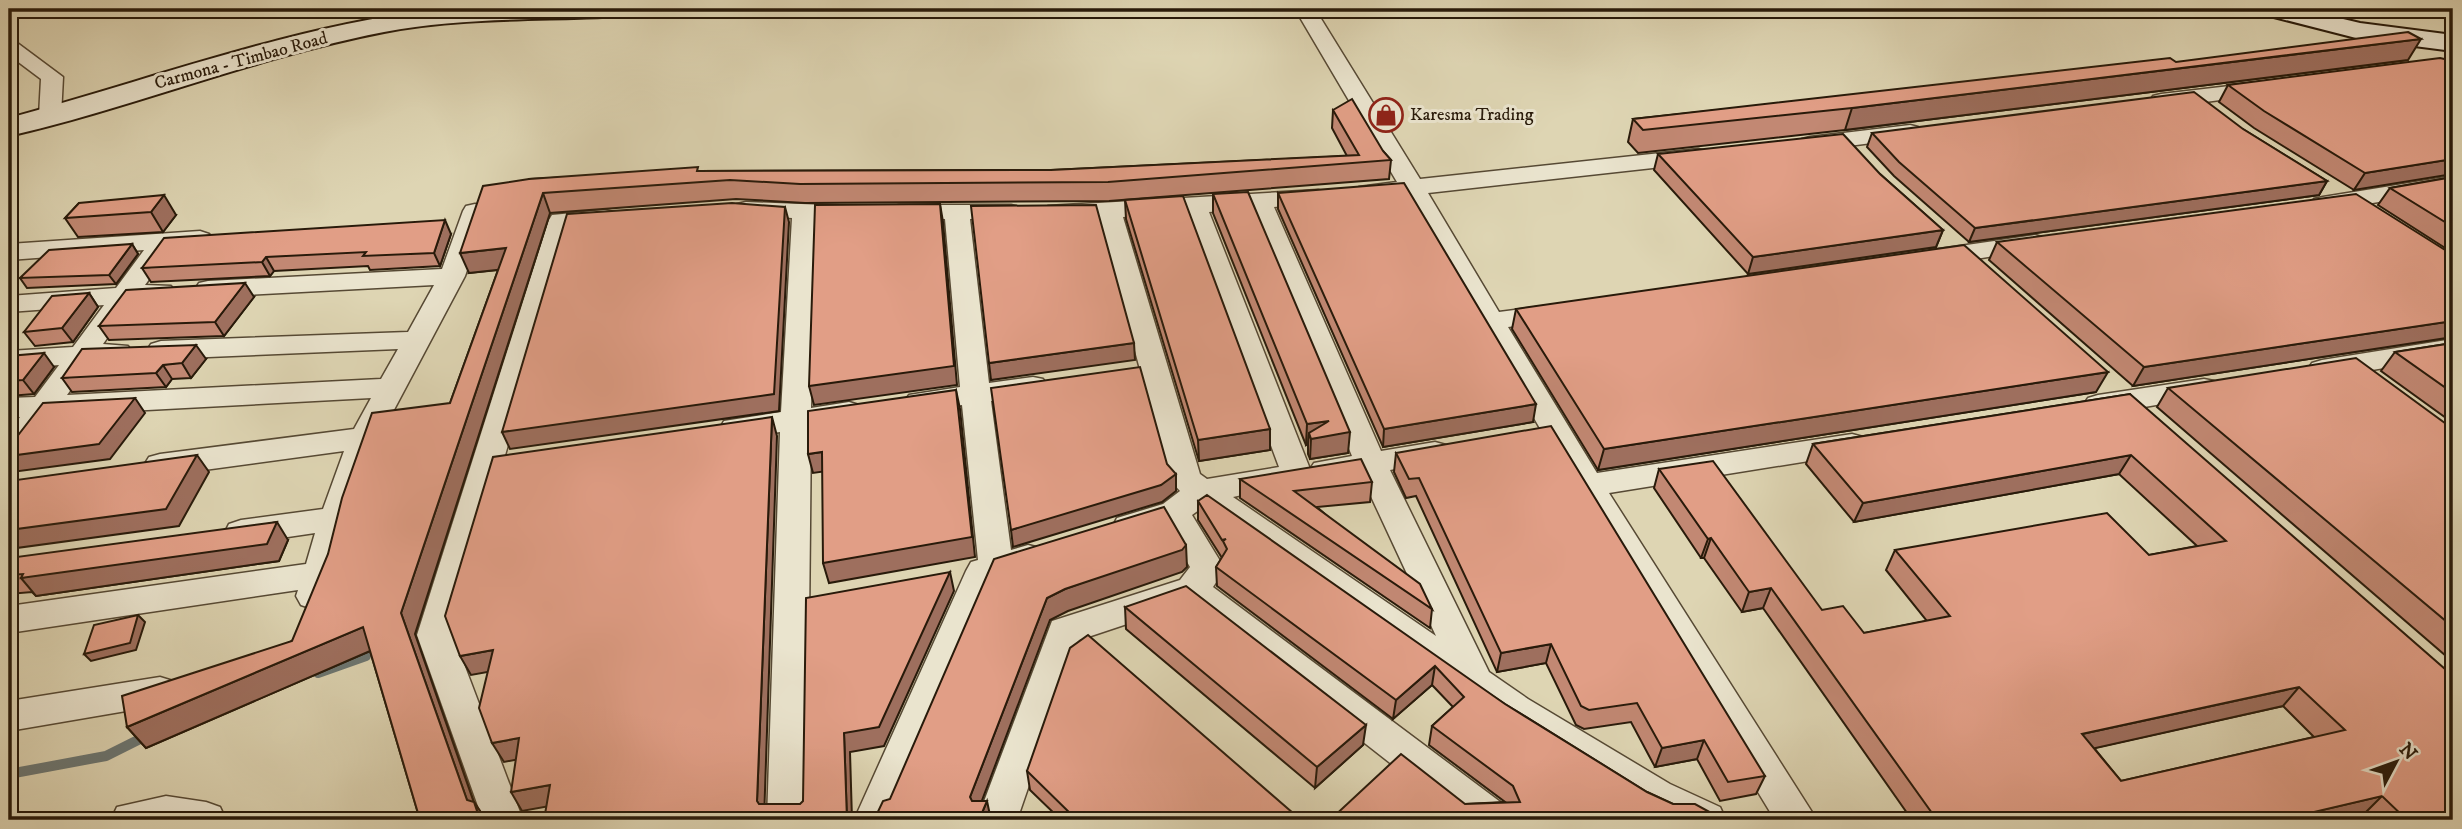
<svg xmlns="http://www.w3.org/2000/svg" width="2462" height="829" font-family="'IM FELL DW Pica',serif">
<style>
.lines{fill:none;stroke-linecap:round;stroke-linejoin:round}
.stream{stroke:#6c7773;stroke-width:10}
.minor-casing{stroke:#564934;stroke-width:3}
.secondary-casing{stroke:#281a0a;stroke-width:4}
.minor{fill:#eae4ce;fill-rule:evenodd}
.secondary{fill:#eae4ce;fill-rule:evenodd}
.wall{fill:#c28873;stroke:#281a0a;stroke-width:2;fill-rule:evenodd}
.shaded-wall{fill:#9e6f5e;stroke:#281a0a;stroke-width:2}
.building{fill:#e19e86;stroke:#281a0a;stroke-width:2;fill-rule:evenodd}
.labels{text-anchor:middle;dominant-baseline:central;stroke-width:6;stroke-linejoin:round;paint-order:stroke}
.far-street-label{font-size:18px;fill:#281a0a;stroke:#eae4ce}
.far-poi-label{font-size:18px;fill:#281a0a;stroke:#eae4ce;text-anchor:start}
</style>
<rect width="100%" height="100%" fill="#ded5b3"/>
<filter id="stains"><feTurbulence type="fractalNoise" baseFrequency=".00286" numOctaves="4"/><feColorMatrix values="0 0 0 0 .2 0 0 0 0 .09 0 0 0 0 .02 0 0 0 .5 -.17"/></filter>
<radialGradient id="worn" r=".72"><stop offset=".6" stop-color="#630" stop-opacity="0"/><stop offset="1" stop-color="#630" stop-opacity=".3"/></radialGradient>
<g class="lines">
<g class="stream">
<polyline points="318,673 366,656"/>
<polyline points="9,774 106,756 148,735"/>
</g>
<g class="minor-casing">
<g id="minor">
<polygon points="368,9 388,9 397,24 394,28 380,28"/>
<polygon points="1295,9 1315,9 1420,179 1698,149 1706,151 1710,156 1706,161 1698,163 1428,193 1499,312 1553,305 1563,307 1567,313 1563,319 1508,327 1597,473 1852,434 1863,437 1867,444 1863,451 1852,454 1609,493 1817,820 1775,820 1601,534 1405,195 1368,199 1359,197 1356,192 1359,187 1397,182"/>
<polygon points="9,40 16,42 63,77 61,116 58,121 42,121 39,116 41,79 9,55"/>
<polygon points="2264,82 2272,83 2275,88 2272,93 2161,108 2153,106 2150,101 2153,96 2161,94"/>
<polygon points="1910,125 1918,127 1921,132 1918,137 1810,151 1802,149 1799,144 1802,139 1810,137"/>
<polygon points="2453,176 2453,190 2323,211 2314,209 2311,204 2314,199 2323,197"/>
<path d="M1318,190l9,2 3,5 -3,5 -53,5 107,244 54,-9 11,3 4,7 -4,7 -56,11 99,202 39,27 142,85 50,23 6,13h-59l-25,-12 -140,-87 -299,-214 -11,8 33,54 -12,18 294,220 6,13h-50l-276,-216 -108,36 -62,180h-40l75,-199 128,-41 10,-13 -24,-41 -37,12 -12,-4 -4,-8 4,-8 46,-14 17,-13 -10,-11 -71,-262 -51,-2 -3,-5 3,-5zM1250,209l102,247 -38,7 -4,6 -101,-257zM1185,213l94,254 -72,12 -7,-5 -77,-257zM1361,475l75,161 -203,-139 59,-13 16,-1 4,-7 13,6z"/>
<polygon points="746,202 853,206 862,208 865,213 862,218 817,219 811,408 849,402 859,405 864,412 859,419 811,427 807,820 767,820 780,432 735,438 724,435 720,428 724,421 781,412 792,218 737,214 734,209 737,204"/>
<polygon points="475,204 484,206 487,211 465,276 379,438 337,571 339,574 325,605 313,609 301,605 296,596 298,590 9,633 9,606 306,564 315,533 241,544 229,540 225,532 229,524 241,520 323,509 344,451 160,476 149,473 144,465 149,457 160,454 354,429 371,398 53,415 20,461 9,464 9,432 20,417 9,418 9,398 35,397 59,365 9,369 9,351 73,347 104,305 9,312 9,296 116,288 144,250 9,260 9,244 200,231 209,234 213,239 209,244 171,249 145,285 171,286 175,292 171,298 133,302 103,344 128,346 132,352 128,358 90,363 67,395 381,379 398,349 161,359 151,356 147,350 151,344 161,341 408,332 434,285 208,297 199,295 195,289 199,283 208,281 442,269 463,211 466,206"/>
<polygon points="899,205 1011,205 1020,207 1023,212 1020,217 970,219 989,383 1033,377 1043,379 1048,386 1043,393 991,401 1011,550 1028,545 1040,548 1045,557 1040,566 996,579 894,820 854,820 966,571 971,562 978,560 962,405 919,412 909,409 904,402 909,395 960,387 945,219 890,217 887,212 890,207"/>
<polygon points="605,210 614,212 617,217 614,222 571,227 453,635 523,820 483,820 417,635 549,220 552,215"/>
<polygon points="2035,235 2044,238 2048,243 2044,248 1932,266 1923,263 1919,258 1923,253 1932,250"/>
<polygon points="2453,339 2453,357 2322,378 2312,375 2308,369 2312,363 2322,360"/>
<polygon points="2204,379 2214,381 2219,388 2214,395 2098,415 2088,412 2083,405 2088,398 2098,395"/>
<polygon points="160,677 173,681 178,692 173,703 9,731 9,701"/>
<polygon points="166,796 206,802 220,807 226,820 111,820 117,807"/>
</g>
</g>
<g class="secondary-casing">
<g id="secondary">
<path d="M438,9h177l-4,5 -9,3c-73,3 -146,1 -218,15 -128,25 -249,75 -375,104v-18c141,-38 283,-92 429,-109z"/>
<polygon points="2259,9 2301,9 2360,23 2453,35 2453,51 2360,39 2262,14"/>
</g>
</g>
<use href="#minor" class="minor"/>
<use href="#secondary" class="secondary"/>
</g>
<g class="wall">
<polygon points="2408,60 1845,130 1638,153 1628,142 1633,119 2176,62"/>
<polygon points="2453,61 2354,190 2254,128 2219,102 2228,85"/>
<polygon points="1333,110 1383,151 1391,160 1389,179 1109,201 805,203 736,199 550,213 415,634 474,802 486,820 420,820 370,651 146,748 127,727 292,641 450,403 498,270 469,273 529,179 700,171 1051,170 1347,156 1332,128"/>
<polygon points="2243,129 2327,181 2319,195 1969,242 1894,176 1867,147 1872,133"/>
<polygon points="1658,154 1880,174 1943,230 1936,247 1748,274 1654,170"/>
<polygon points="2453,177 2453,253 2378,205 2390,188"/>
<polygon points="1278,193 1533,422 1383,447 1278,209"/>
<polygon points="1213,194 1348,453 1310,459 1308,454 1308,444 1306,445 1213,213"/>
<polygon points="1125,200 1270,450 1199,461 1126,219"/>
<polygon points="79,203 176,215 163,232 78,237 65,218"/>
<polygon points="451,234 440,266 370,270 368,266 274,271 270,276 151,282 142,268"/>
<polygon points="1997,242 2453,255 2453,337 2133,386 1989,260"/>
<polygon points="132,244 138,254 116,284 27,288 20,278"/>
<polygon points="89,293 98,307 73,342 35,346 24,332"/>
<polygon points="254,297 224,336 109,340 99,326"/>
<polygon points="1516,309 2096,392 1598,470 1512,329"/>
<polygon points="2453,343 2453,423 2381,371 2395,352"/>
<polygon points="9,356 54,367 34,394 9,396"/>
<polygon points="206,359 191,378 172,379 166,387 72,392 62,378"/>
<polygon points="2168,388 2453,429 2453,662 2157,407"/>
<path d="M2130,394l323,426h-84l-6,-5 -22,5h-429l-149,-212 -21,4 -38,-54h-3l-47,-70 5,-19 163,141 42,23 63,-12 -41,-51 9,-20 254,5 48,-9 -78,-72 -265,48 -48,-58 7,-20zM2283,706l31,31 -193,44 -27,-33z"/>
<polygon points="1396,453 1765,776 1756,794 1720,801 1697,759 1655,767 1631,722 1584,729 1576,725 1546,663 1497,672 1416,496 1406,498 1394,472"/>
<polygon points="1240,479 1372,482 1370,502 1317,507 1432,609 1430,628 1240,498"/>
<polygon points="1198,501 1505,704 1647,792 1673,804 1465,804 1505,802 1429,745 1432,726 1453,707 1432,685 1393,719 1217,586 1216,567 1222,558 1198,520"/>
<polygon points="288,540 279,561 36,596 32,592 9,594 9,575"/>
<polygon points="1125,607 1363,745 1315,788 1126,629"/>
<polygon points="1027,771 1301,820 1061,820 1030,790"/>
</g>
<g class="shaded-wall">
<polygon points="2421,39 2408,60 1845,130 1852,108"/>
<polygon points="2453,159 2453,174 2354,190 2365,173"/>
<polygon points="2327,181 2319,195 1969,242 1975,228"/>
<polygon points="543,193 550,213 415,634 480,820 467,800 401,613"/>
<polygon points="164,195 176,215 163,232 151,212"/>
<polygon points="940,204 943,222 957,385 814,405 809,386"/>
<polygon points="785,207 789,222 779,411 510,449 502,432"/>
<polygon points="445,220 451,234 440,266 434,253"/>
<polygon points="1943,230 1936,247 1748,274 1753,257"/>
<polygon points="132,244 138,254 116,284 109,275"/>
<polygon points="506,248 514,268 469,273 460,253"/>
<polygon points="266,257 274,271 270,276 262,262"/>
<polygon points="245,283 254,297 224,336 215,322"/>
<polygon points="89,293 98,307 73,342 62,328"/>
<polygon points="2453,321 2453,337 2133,386 2144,367"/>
<polygon points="1134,343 1135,360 991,380 989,363"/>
<polygon points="196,345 206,359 191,378 182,363"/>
<polygon points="44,353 54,367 34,394 23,380"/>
<polygon points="163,365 172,379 166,387 156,373"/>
<polygon points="2108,372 2096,392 1598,470 1604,449"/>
<polygon points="956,390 960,409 975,557 829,583 823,563"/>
<polygon points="135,398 145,413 110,459 12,472 9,468 9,456"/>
<polygon points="1536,404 1533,422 1383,447 1384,429"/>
<polygon points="9,413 14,420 9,429"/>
<polygon points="772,417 777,436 764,820 757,801"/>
<polygon points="1329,421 1350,432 1348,453 1310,459 1311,439 1309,433 1308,444 1306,445 1307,424"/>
<polygon points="1270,429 1270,450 1199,461 1198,440"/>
<polygon points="822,452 827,471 813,473 808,454"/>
<polygon points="197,455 209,472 179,526 9,549 9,530"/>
<polygon points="2131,455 2119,474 1854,522 1863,503"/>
<polygon points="1176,474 1176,491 1162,502 1013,547 1011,530"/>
<polygon points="277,522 288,540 279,561 36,596 21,578"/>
<polygon points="1711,538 1704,558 1701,558 1708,539"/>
<polygon points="1186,545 1187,567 1182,572 1068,611 1050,620 975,819 970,797 1047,598 1065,589"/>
<polygon points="950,572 954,591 884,746 850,752 852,820 847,820 844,733"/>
<polygon points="1771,588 1763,608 1742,612 1749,592"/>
<polygon points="138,615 145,622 136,650 91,661 84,654"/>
<polygon points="363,627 377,648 146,748 127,727"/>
<polygon points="1551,644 1546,663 1497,672 1501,653"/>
<polygon points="493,650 504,669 471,675 460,656"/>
<polygon points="1435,666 1432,685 1393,719 1396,700"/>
<polygon points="2299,687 2283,706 2069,754 2082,734"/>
<polygon points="1366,725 1363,745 1315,788 1317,767"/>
<polygon points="519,738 530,757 504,762 492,743"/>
<polygon points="1704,740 1697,759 1655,767 1662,748"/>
<polygon points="550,785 561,804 522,811 511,792"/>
<polygon points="2382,796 2363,815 2341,820 2280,820"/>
<polygon points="987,801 991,820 979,820"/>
<polygon points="474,802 486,820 480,820"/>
</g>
<g class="building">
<polygon points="2408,32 2421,39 1852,108 1643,130 1633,119 2170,58 2176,62"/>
<polygon points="2440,58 2453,61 2453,159 2365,173 2264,111 2228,85"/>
<polygon points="2194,92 2243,129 2327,181 1975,228 1899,162 1872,133"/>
<polygon points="1352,99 1383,151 1391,160 1108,182 800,184 730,180 543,193 401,613 467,800 474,802 480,820 420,820 363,627 127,727 122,696 292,641 328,554 342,498 372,413 450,403 506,248 460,253 483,186 529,179 698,167 697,171 1051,170 1359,155 1333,110"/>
<polygon points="1843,134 1880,174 1943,230 1753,257 1658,154"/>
<polygon points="2453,177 2453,227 2390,188"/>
<polygon points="1404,183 1536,404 1384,429 1278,193"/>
<polygon points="1248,192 1350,432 1311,439 1309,433 1329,421 1307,424 1213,194"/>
<polygon points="2356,194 2453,255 2453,321 2144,367 1997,242"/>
<polygon points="164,195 151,212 65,218 79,203"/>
<polygon points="1183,196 1270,429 1198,440 1125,200"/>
<polygon points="732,203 785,207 774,394 502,432 567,214"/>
<polygon points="940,204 954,366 809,386 815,205"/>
<polygon points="1096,205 1134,343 989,363 971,206"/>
<polygon points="445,220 434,253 363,256 366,252 266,257 262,262 142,268 164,238"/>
<polygon points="132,244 109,275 20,278 49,250"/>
<polygon points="1964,245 2108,372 1604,449 1516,309"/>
<polygon points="245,283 215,322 99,326 126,290"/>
<polygon points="89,293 62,328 24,332 52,296"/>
<polygon points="2453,343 2453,393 2395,352"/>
<polygon points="196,345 182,363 163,365 156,373 62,378 82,349"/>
<polygon points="44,353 23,380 9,381 9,356"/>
<polygon points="2356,358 2453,429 2453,627 2168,388"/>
<polygon points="1140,367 1167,464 1176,474 1161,485 1011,530 991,388"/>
<polygon points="956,390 972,537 823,563 822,452 808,454 808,411"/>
<path d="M2130,394l323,282v144h-46l-25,-24 -102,24h-343l-166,-232 -22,4 -38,-54 -3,1 -49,-70 54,-8 109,149 21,-4 21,27 86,-17 -55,-66 212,-37 42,42 77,-14 -95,-86 -268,48 -50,-59zM2299,687l46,43 -224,51 -39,-47z"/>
<polygon points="135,398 99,444 9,456 9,447 43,403"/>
<polygon points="772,417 757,801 759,804 800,804 803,801 806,598 950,572 879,727 844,733 847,820 544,820 550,785 511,792 519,738 492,743 479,708 493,650 460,656 445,616 493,457"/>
<polygon points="1551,426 1765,776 1728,782 1704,740 1662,748 1637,703 1589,710 1581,706 1551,644 1501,653 1419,478 1409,479 1396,453"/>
<polygon points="197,455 166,509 9,530 9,481"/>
<polygon points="1361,459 1372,482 1294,491 1420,584 1432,609 1240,479"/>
<polygon points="1207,495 1505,704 1647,792 1673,804 1695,804 1724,820 1330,820 1401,754 1465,804 1520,802 1513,786 1432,726 1464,697 1435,666 1396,700 1216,567 1227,549 1223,541 1226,539 1222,540 1198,501"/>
<polygon points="1164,507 1186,545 1182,550 1065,589 1047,598 970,797 972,801 987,801 979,820 874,820 883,801 890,799 994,559"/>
<polygon points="277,522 267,544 21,578 23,574 9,575 9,558"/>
<polygon points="1186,586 1366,725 1317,767 1125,607"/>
<polygon points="138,615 130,643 84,654 94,625"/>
<polygon points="1088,635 1301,820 1077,820 1027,771 1070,648"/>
</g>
<defs>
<g id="shop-ring" transform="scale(1.75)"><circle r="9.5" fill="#eae4ce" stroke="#8f2418" stroke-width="1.5"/><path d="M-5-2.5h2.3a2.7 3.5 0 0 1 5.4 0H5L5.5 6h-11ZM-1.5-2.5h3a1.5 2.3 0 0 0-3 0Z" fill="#8f2418"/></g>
</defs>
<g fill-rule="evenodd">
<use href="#shop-ring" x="1386" y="115"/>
</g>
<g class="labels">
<g class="far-street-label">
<text transform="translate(241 61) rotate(-15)">Carmona - Timbao Road</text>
</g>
<g class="far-poi-label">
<text x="1410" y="115">Karesma Trading</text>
</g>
</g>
<rect width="2462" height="829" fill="none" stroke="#ded5b3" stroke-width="35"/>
<rect x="10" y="10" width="2441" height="808" fill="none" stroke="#281a0a" stroke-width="3.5"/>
<rect x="18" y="18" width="2427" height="794" fill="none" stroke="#281a0a" stroke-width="2"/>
<g transform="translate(2396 762) rotate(49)" stroke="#eae4ce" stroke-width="5" paint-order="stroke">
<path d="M0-5L12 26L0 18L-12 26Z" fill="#281a0a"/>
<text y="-10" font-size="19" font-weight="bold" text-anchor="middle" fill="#281a0a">N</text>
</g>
<rect width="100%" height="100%" filter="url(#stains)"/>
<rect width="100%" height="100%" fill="url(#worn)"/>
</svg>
